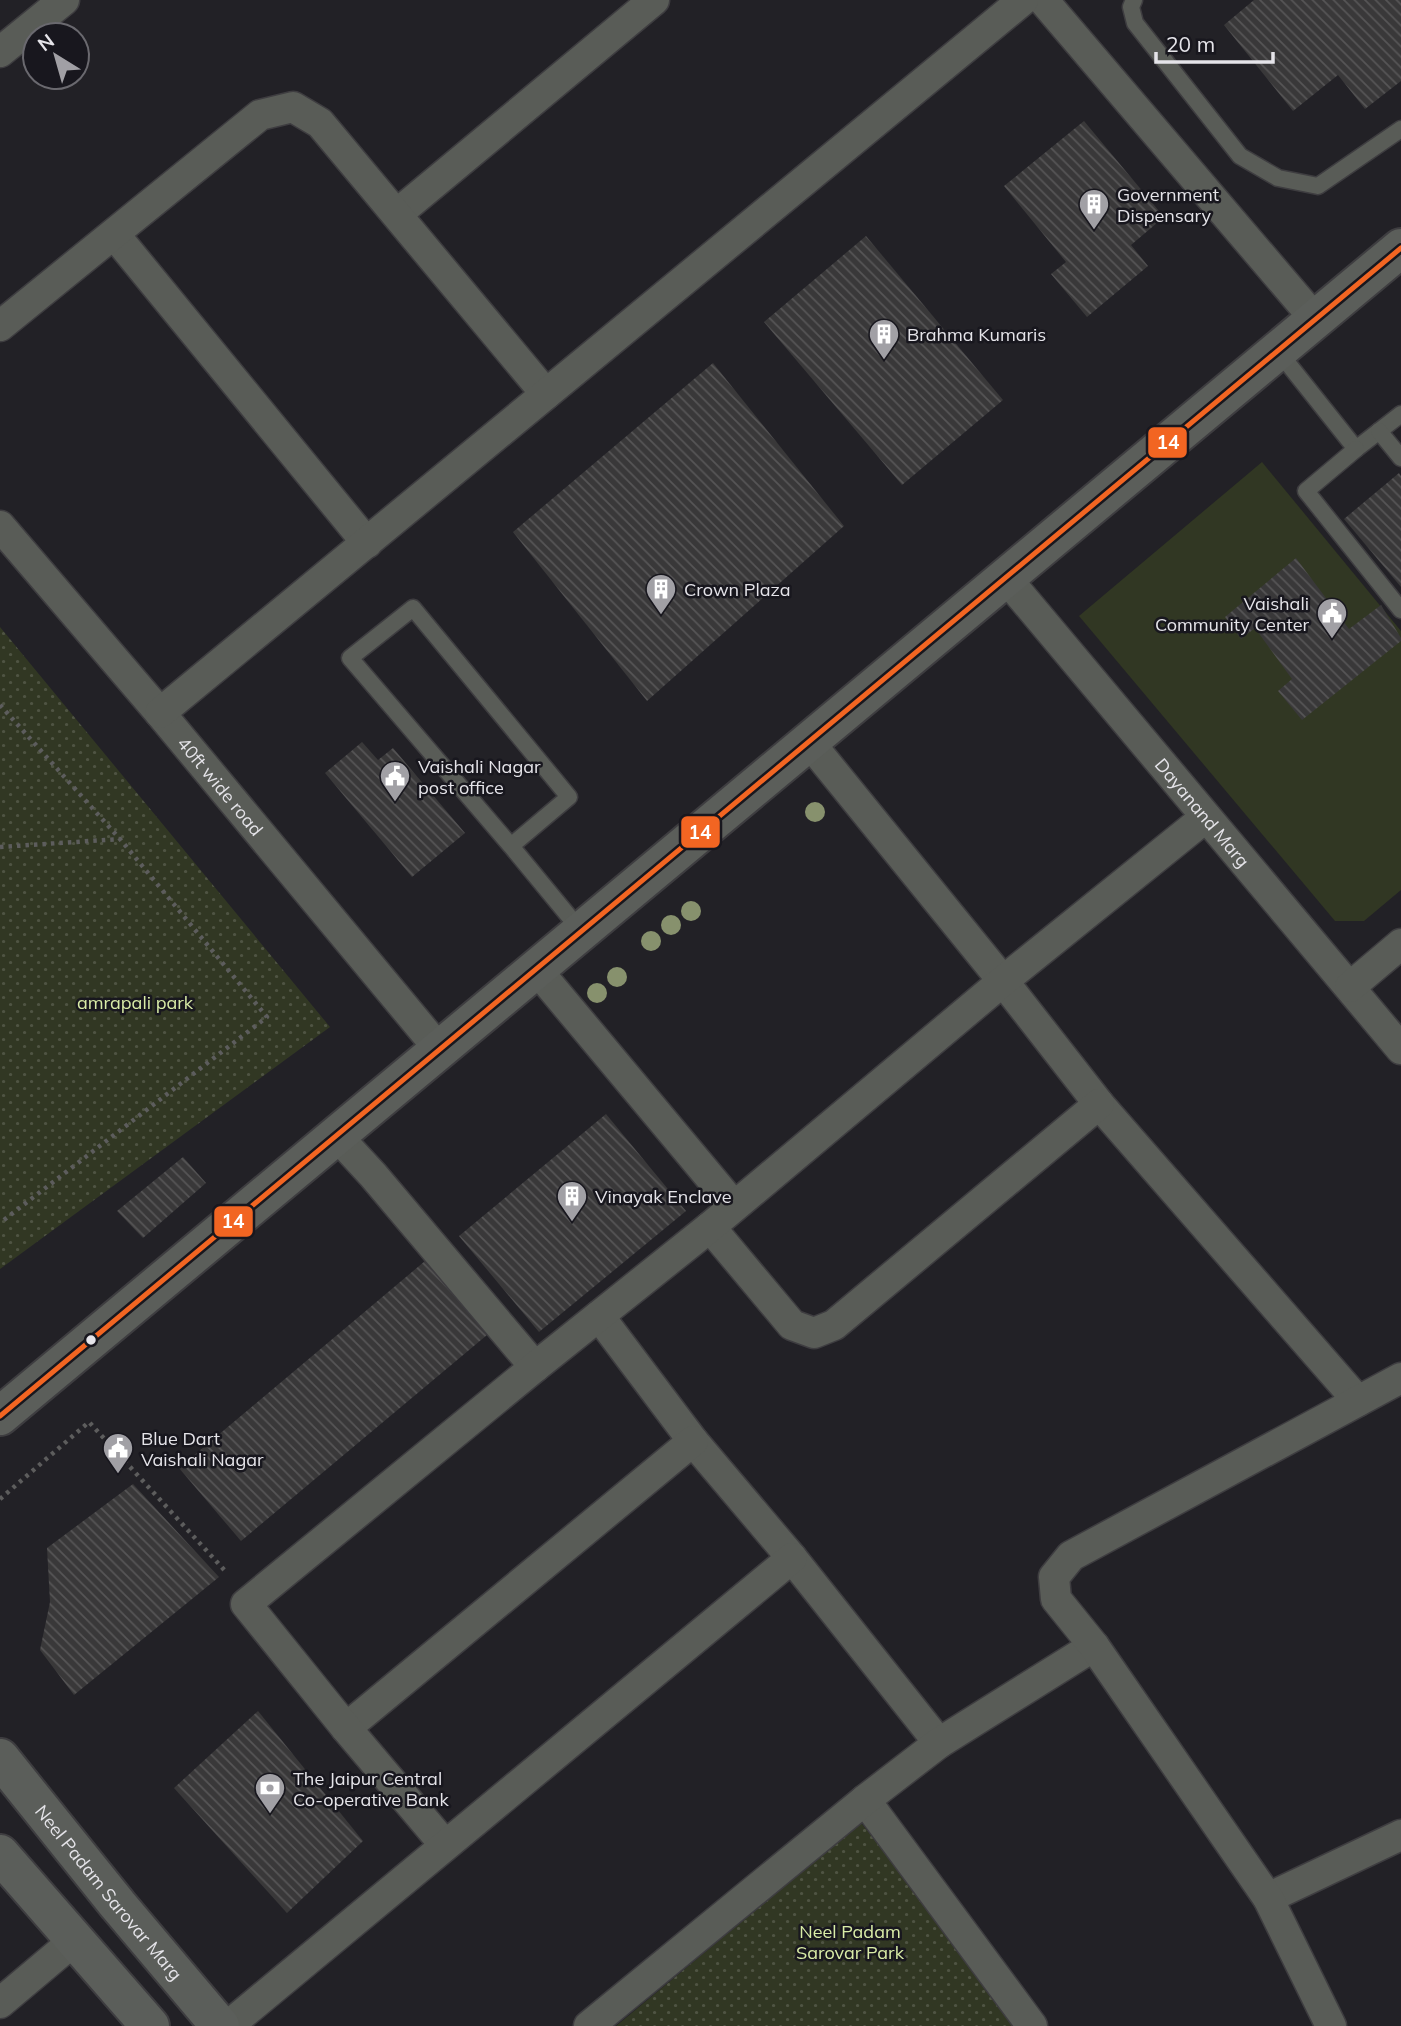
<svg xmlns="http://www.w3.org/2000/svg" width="1401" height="2026" font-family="Mulish,sans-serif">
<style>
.grass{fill:#313723}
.park{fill:url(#park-dots)}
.building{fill:url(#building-back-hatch)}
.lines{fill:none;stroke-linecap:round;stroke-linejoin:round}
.lane-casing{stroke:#3e3d40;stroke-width:19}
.street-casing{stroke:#3e3d40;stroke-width:33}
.secondary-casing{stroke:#3e3d40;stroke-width:42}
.path{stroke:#5d5d5d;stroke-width:4.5;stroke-dasharray:3.5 5;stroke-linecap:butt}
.lane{stroke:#595c57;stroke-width:16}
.street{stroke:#595c57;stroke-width:30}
.secondary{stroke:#5b5e5a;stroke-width:38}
.bus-1-casing{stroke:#18171e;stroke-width:10}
.bus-1{stroke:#f26522;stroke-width:5}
.tree{fill:#87916d}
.bus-dot{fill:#e5e4e9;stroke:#18171e;stroke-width:2.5}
.labels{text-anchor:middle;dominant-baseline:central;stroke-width:5;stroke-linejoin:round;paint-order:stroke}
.poi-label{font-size:18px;fill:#e5e4e9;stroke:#18171e;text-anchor:start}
.street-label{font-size:18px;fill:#e5e4e9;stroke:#18171e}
.park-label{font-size:18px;fill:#d9eca7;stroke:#18171e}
.line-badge{stroke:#18171e;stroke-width:2.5}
.badge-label{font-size:19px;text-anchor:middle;font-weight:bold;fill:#fff}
</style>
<defs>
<pattern id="park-dots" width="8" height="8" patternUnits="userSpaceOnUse" patternTransform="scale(1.75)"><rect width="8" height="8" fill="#313723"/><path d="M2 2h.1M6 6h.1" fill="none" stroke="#4f5443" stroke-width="1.8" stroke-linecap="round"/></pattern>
<pattern id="building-back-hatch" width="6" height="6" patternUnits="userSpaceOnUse" patternTransform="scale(1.75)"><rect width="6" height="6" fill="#393839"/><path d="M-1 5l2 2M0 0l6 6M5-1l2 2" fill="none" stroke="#565556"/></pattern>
</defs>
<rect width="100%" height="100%" fill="#222126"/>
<polygon class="grass" points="1262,462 1401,631 1401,890 1364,921 1335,921 1079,616"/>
<g class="park">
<polygon points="0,627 330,1027 0,1269"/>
<polygon points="861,1823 1030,2026 616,2026"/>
</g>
<g class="building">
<polygon points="1254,0 1401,0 1401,81 1365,109 1338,75 1293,111 1224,25"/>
<polygon points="1084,121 1164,217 1131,245 1148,266 1087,317 1051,274 1066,262 1004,186"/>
<polygon points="866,236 1003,400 902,485 764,322"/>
<polygon points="713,363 844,526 647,701 513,532"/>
<polygon points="1399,473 1401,476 1401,587 1344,519"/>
<polygon points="1296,558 1349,629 1381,605 1401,638 1401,641 1302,720 1278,691 1292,679 1255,628 1241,639 1225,617"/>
<polygon points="362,742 378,760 393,748 465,833 412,877 325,773"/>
<polygon points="606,1114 686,1211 539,1332 459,1236"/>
<polygon points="183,1157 206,1183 143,1238 117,1211"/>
<polygon points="425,1261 487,1335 241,1541 179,1468"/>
<polygon points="133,1484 219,1577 74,1695 40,1650 50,1602 47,1548"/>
<polygon points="258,1711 363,1841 287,1913 174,1788"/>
</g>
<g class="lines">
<g class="lane-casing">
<g id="lane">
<polyline points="1134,0 1131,7 1135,23 1240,156 1278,178 1318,186 1401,129"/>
<polyline points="1278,351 1356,449 1401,414"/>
<polyline points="1379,431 1401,458"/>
<polyline points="1356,449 1306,491 1401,610"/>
<polyline points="511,846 350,658 413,608 569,797 511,846 581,931"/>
</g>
</g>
<g class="street-casing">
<g id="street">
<polyline points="1043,0 1315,319"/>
<polyline points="0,52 64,0"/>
<polyline points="397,214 654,0"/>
<polyline points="114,234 367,543"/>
<polyline points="0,326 260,115 293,107 320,123 546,394"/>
<path id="s1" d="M0,526l160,187 279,336"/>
<path id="s2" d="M1006,578l395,471"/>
<polyline points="160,713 1023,0"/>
<polyline points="809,742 1003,981 1099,1104 1358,1401"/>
<polyline points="537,970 734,1206"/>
<polyline points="1350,987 1401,944"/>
<polyline points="336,1135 373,1175 535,1367"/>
<polyline points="710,1227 792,1325 814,1333 834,1325 1099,1104"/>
<polyline points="599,1316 693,1441 792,1558 939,1743"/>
<polyline points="346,1728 693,1441"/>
<polyline points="865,1800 1032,2026"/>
<polyline points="445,1845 346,1728 246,1604 535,1367 710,1227 1003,981 1206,817"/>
<polyline points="1268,1898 1401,1835"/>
<polyline points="0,2003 76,1939"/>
<polyline points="228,2026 792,1558"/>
<polyline points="589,2026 865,1800 939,1743 1094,1646"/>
<polyline points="1331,2026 1268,1898 1094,1646 1056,1599 1054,1577 1071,1556 1401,1378"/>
</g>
</g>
<g class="secondary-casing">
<g id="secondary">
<polyline points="0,1416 1401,248"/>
<path id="s3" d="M0,1758l118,147 102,121"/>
<polyline points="0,1854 150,2026"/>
</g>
</g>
<g class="path">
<polyline points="0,705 120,839 267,1017 0,1223"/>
<polyline points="0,847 120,839"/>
<polyline points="0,1499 89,1422 227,1573"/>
</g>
<use href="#lane" class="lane"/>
<use href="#street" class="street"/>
<use href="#secondary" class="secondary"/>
<g class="bus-1-casing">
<polyline id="bus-1" points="0,1416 1401,248"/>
</g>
<use href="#bus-1" class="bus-1"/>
</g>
<g class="tree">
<circle cx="815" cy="812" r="10"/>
<circle cx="691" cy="911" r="10"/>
<circle cx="671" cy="925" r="10"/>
<circle cx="651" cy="941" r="10"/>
<circle cx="617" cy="977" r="10"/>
<circle cx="597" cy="993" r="10"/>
</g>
<defs>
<g id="building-pin" transform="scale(1.575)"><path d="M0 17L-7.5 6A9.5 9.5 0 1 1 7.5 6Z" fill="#a1a0a5" stroke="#18171e"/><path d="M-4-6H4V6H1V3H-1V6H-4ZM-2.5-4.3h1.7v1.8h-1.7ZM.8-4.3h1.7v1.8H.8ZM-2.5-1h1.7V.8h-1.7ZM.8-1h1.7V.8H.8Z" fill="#fff"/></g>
<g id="civic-pin" transform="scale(1.575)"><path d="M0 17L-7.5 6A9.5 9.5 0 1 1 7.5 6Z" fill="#a1a0a5" stroke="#18171e"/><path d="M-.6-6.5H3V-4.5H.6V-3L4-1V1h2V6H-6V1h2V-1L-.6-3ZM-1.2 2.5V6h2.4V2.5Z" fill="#fff"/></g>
<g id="bank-pin" transform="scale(1.575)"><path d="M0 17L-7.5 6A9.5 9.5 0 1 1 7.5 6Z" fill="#a1a0a5" stroke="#18171e"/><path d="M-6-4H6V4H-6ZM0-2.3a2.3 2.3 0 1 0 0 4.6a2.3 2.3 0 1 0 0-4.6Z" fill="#fff"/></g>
</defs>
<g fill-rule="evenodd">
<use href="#building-pin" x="1094" y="204"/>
<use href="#building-pin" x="884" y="334"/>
<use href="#building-pin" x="661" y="589"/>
<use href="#civic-pin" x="1332" y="613"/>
<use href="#civic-pin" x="395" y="776"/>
<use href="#building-pin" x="572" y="1196"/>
<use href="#civic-pin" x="118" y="1448"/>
<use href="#bank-pin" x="270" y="1788"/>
</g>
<circle class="bus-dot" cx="91" cy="1340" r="6"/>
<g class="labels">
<g class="poi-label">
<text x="1117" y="194">Government<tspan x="1117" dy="21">Dispensary</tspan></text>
<text x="907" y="334">Brahma Kumaris</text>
<text x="684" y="589">Crown Plaza</text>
<text x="1309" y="603" text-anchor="end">Vaishali<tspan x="1309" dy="21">Community Center</tspan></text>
<text x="418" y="766">Vaishali Nagar<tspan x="418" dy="21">post office</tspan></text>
<text x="595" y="1196">Vinayak Enclave</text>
<text x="141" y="1438">Blue Dart<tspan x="141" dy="21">Vaishali Nagar</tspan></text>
<text x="293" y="1778">The Jaipur Central<tspan x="293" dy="21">Co-operative Bank</tspan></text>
</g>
<g class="street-label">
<text stroke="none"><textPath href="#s1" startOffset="341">40ft wide road</textPath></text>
<text stroke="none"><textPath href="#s2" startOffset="306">Dayanand Marg</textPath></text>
<text stroke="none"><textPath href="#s3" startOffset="173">Neel Padam Sarovar Marg</textPath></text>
</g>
<g class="park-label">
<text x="135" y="1002">amrapali park</text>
<text x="850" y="1931">Neel Padam<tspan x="850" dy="21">Sarovar Park</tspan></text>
</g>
</g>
<g class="line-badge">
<rect x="1147" y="426" width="41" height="33" rx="7" fill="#f26522"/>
<rect x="680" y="815" width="41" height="34" rx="7" fill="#f26522"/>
<rect x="213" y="1205" width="41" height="33" rx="7" fill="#f26522"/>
</g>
<g class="badge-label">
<text x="1168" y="449">14</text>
<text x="700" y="839">14</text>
<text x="233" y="1228">14</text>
</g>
<g transform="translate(56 56) rotate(323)"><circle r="33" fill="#18171e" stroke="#6a696f" stroke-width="2"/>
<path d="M0-5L12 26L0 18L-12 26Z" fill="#a1a0a5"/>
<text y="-10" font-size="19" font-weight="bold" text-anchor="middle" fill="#e5e4e9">N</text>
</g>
<path d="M1156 52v10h117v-10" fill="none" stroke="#e5e4e9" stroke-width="3.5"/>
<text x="1166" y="52" font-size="21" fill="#e5e4e9" stroke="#18171e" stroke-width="5" paint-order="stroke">20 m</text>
</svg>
